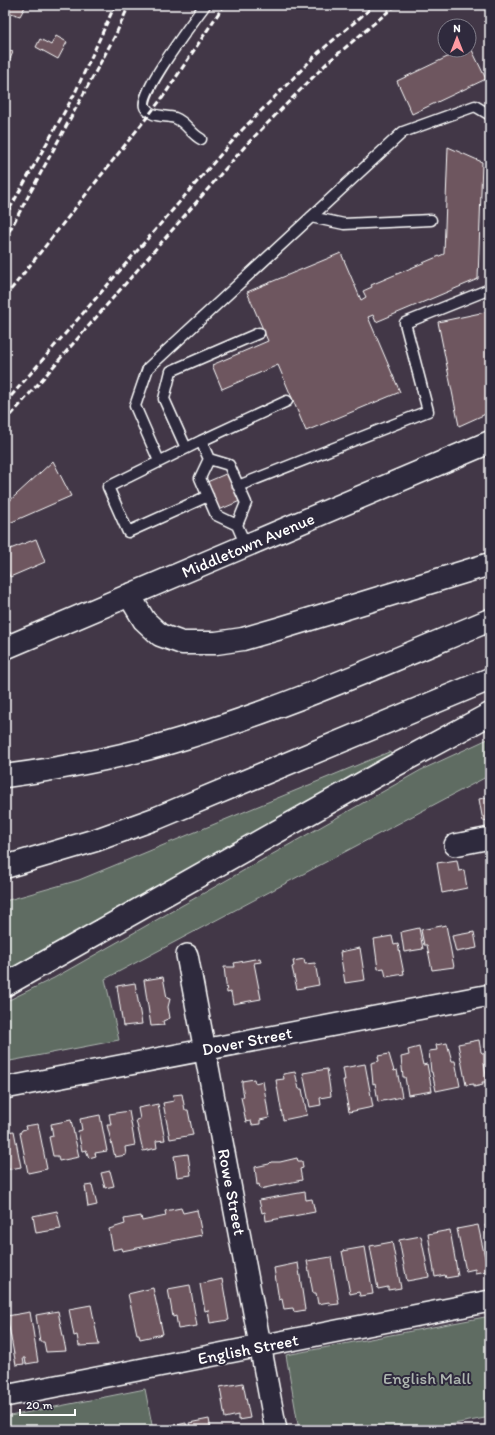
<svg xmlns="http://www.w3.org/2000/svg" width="495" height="1435" font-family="Itim,sans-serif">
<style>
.green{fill:#5e6c62;stroke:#aeb6b0}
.building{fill:#6e565f;stroke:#fff}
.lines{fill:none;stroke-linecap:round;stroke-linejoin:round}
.lane-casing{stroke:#fff;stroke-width:13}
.street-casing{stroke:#fff;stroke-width:24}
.primary-casing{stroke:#fff;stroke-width:25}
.highway-casing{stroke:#fff;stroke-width:25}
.lane{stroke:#2f2a3d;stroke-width:10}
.street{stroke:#2f2a3d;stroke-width:21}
.primary{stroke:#2f2a3d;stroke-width:22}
.highway{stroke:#2f2a3d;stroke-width:22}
.rail{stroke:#fff;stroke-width:3;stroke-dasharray:6 3;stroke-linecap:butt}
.labels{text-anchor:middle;stroke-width:4;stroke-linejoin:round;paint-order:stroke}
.street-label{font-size:17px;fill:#fff;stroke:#2f2a3d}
.park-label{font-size:17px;fill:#aeb6b0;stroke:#2f2a3d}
</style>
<rect width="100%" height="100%" fill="#423747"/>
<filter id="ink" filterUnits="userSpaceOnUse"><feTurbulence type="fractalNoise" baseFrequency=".025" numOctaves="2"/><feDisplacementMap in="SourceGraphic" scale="8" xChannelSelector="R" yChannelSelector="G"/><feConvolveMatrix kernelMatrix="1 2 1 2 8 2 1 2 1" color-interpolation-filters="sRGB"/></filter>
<g filter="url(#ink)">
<path class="green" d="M490 738V775L105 979 119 1040 5 1062V1002L54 978 421 770Z
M389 752 394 755 171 878 33 959 5 972V901L79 880Z
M490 1316V1417L423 1430H299L286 1355Z
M145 1389 153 1430H5V1417Z"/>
<path class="building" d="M5 5H26L20 16 5 11Z
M56 36 67 42 58 59 36 47 40 39 51 45Z
M470 46 486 79 412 114 397 81 462 50H469Z
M5 49 13 52 5 71Z
M448 147 482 162 478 279 376 322 373 315 368 317 400 392 306 431 278 365 222 389 212 365 268 341 247 292 341 253 361 300 366 297 363 291 372 287 371 285 444 254Z
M490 311V412L459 426 438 322Z
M53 461 71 496 5 525V505Z
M228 473 240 501 219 510 207 482Z
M36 539 45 562 10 577 5 564V551Z
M490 797V820L483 821 479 799Z
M457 860 459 871 464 870 467 888 442 893 437 863Z
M446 925 454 967 432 970 427 945H424L421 930Z
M419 928 423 949 404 952 401 932Z
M474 932 477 948 456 952 452 936Z
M392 936 394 945 398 944 404 974 386 977 384 968 378 969 374 939Z
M360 948 365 980 345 983 340 952Z
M260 958 261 962 254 963 261 999 233 1004 231 992 227 993 224 967H235L234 963Z
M304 959 305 964 315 963 319 985 297 989 292 967 294 966 293 961Z
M163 977 167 998 170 999 168 1007 170 1018 163 1021 164 1025 151 1026 144 980Z
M135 983 142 1024 123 1026 117 986Z
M479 1040 481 1052 484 1054V1063L487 1082H482L483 1085 474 1087V1084L466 1085 458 1044Z
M447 1043 452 1061H455L460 1086 436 1091 432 1072H431L429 1051 437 1050 436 1045Z
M419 1047 423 1065 427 1064 432 1091 408 1095 405 1077H403L401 1057 409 1055 408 1050Z
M389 1054 394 1071 397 1070 402 1097 378 1102 375 1083 373 1084 371 1063 379 1061 378 1056Z
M365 1064 373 1107 349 1112 343 1080H345L343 1068Z
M327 1069 331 1096 320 1098 321 1105 310 1107 303 1073Z
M295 1072 299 1089H302L307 1115 283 1120 276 1080 284 1079 283 1074Z
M254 1079 255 1083 263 1081 269 1118 260 1120V1124L252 1125 251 1121 246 1122 241 1097H244L242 1085V1081Z
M182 1094 185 1110H188L193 1135 170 1139 163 1103 174 1101 173 1095Z
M158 1104 165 1140 156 1141 157 1148 143 1151 136 1120 140 1119 138 1108Z
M129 1111 135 1145 125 1147 126 1155 115 1157 107 1125H111L109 1114Z
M100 1115 107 1151 95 1153 96 1156 89 1158 86 1150 82 1151 78 1131 82 1130 80 1119Z
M71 1120 79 1157 59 1161 58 1156H53L49 1137 53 1136 51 1124Z
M38 1124 47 1169 28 1173 20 1133 22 1130 26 1129 25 1126Z
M14 1131 21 1167 5 1170V1132Z
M188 1154 191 1175 177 1177 174 1156Z
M297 1158 298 1161H302L303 1168 300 1169 302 1180 260 1189 259 1184 257 1185 255 1167 269 1164 271 1162H280Z
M110 1171 114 1186 105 1188 101 1173Z
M92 1185 97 1205 88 1207 85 1186Z
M305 1192 306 1200 312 1199 315 1212 266 1221 265 1212 262 1213 259 1200Z
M181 1208 183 1213 197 1210 202 1235 122 1251 121 1248 113 1250 109 1229 125 1224 124 1219 141 1216 142 1221 166 1216 165 1211Z
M57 1211 61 1229 36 1233 33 1216Z
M490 1224V1251L485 1225Z
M478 1225 487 1267 485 1268 486 1271 475 1273V1269L466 1271 457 1229Z
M450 1230 458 1276 446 1278 445 1275 435 1277 428 1234Z
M421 1236 429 1277 407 1281 399 1240Z
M392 1242 401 1288 388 1290V1287L378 1289 370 1246Z
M365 1247 373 1294 360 1296 359 1292 350 1294 342 1251Z
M331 1257 339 1304 330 1305 329 1302 318 1304 316 1293H313L307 1261Z
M298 1263 305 1310 294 1312 293 1308 284 1309 282 1299 279 1300 274 1268Z
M222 1279 229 1320 210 1323 208 1310 205 1311 200 1284Z
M190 1285 197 1326 178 1329 176 1316 173 1317 168 1289Z
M153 1288 163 1334 140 1339 139 1334H137L128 1294Z
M91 1305 99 1345 79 1346 77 1335 74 1336 69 1309Z
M58 1311 66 1351 46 1352 44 1342H40L36 1315Z
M30 1312 38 1362 26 1364 25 1358H23L24 1364 16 1365 7 1316Z
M243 1383 250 1418 238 1420V1415L225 1418 220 1387Z
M209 1419 211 1430H191L189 1423Z
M186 1423 187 1430H157V1429Z"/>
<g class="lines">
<g class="lane-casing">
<path id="lane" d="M201 139C191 134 186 122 175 118 165 115 151 118 145 107 138 94 195 19 205 5
M311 217 344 224 431 220
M201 441 108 487 128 532 208 496
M186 448 164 399 171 371 259 333
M209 459 200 478 216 515 237 525 246 546
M159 461 135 406 148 368 403 132 475 106 490 115
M238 486 428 411 405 323 490 289
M237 525 246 503 229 465 209 459 201 441 287 401"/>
</g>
<g class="street-casing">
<path id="street" d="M455 845 490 838
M187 955 276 1430
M5 1088 490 995
M5 1396 490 1301"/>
</g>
<g class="primary-casing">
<path id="primary" d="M5 648 490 442"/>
</g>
<g class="highway-casing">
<path id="highway" d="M129 595 144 620 160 635 182 643H216L243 639 281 628 490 564
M5 776C66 768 127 756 185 738 290 706 389 662 490 620
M5 867 96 840 157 818 490 679
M5 985 379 774 490 714"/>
</g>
<use href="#lane" class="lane"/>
<use href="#street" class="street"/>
<use href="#primary" class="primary"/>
<use href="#highway" class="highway"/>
<path class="rail" d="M5 217 74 95 115 5
M5 239 116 34 129 5
M5 297 163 97 224 5
M5 403 242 130 318 53 375 5
M5 422 247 144 327 63 396 5"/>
</g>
</g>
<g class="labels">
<g class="street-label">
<text transform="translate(248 545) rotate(-23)" y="6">Middletown Avenue</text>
<text transform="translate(247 1041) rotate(-11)" y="6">Dover Street</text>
<text transform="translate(232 1192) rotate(79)" y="6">Rowe Street</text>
<text transform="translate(248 1349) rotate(-11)" y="6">English Street</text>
</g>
<g class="park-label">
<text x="427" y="1384">English Mall</text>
</g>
</g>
<rect width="495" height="1435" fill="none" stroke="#2f2a3d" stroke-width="20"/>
<rect x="10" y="10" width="475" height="1415" fill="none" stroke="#fff" stroke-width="1.5" filter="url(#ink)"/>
<g transform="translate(457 38)"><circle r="19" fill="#2f2a3d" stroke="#827f8b"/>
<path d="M0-3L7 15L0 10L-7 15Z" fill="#ff9aa2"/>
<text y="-6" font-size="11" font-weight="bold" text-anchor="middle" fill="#ffffff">N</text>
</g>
<path d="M20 1409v6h55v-6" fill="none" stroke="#ffffff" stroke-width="2"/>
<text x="26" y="1409" font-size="12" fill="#ffffff" stroke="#2f2a3d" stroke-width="3" paint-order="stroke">20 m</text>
</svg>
